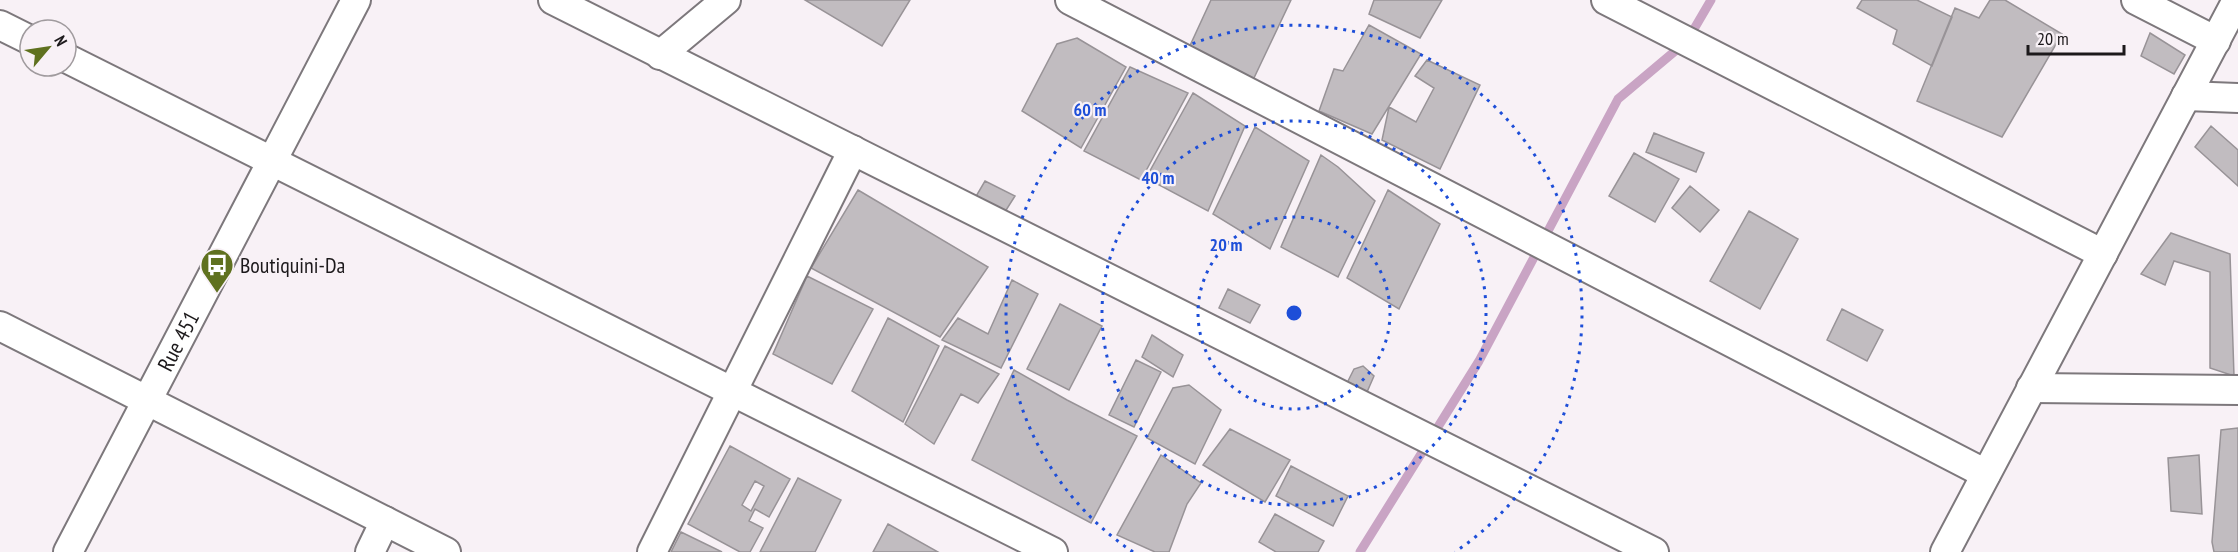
<svg xmlns="http://www.w3.org/2000/svg" width="2238" height="552" font-family="'PT Sans Narrow',sans-serif">
<style>
.lines{fill:none;stroke-linecap:round;stroke-linejoin:round}
.stream{stroke:#c9a4c4;stroke-width:9}
.building{fill:#c1bcc0;stroke:#989397;stroke-width:1.5;fill-rule:evenodd}
.minor-casing{stroke:#7d787c;stroke-width:32}
.minor{stroke:#fff;stroke-width:28}
.ring{fill:none;stroke:#1d4ed8;stroke-width:3;stroke-dasharray:3 6}
.labels{text-anchor:middle;stroke-width:4.5;stroke-linejoin:round;paint-order:stroke}
.poi-label{font-size:22px;fill:#1c191b;stroke:#f8f1f6;text-anchor:start}
.street-label{font-size:22px;fill:#1c191b;stroke:#f8f1f6}
.centre{fill:#1d4ed8;stroke:#f8f1f6;stroke-width:3}
.ring-label{font-size:18px;text-anchor:middle;font-weight:bold;fill:#1d4ed8;stroke:#f8f1f6;stroke-width:4.5;stroke-linejoin:round;paint-order:stroke}
</style>
<rect width="100%" height="100%" fill="#f8f1f6"/>
<g class="lines">
<path class="stream" d="M1360 552 1479 361 1618 99 1687 41 1711 0"/>
</g>
<path class="building" d="M805 0H910L882 46Z
M1211 0H1291L1253 80 1188 50Z
M1374 0H1442L1420 38 1369 14Z
M1862 0H1917L1952 17 1932 66 1893 44 1897 30 1857 8Z
M1990 0H2005L2062 34 2002 137 1917 101 1955 8 1979 18Z
M1369 25 1421 54 1372 134 1319 111 1334 69 1343 71Z
M2150 33 2185 55 2174 74 2141 56Z
M1077 38 1126 67 1081 148 1022 111 1057 44Z
M1427 60 1480 85 1440 169 1382 140 1389 107 1416 122 1434 88 1415 76Z
M1130 67 1188 93 1141 180 1084 151Z
M1193 93 1245 126 1208 211 1146 178Z
M2211 126 2238 150V186L2195 147Z
M1255 127 1309 161 1270 249 1213 214Z
M1654 133 1704 153 1696 172 1646 152Z
M1634 153 1679 179 1655 222 1609 196Z
M1321 155 1338 167 1375 201 1338 277 1281 247Z
M985 181 1015 196 1003 215 975 198Z
M1690 186 1719 210 1700 232 1672 208Z
M858 190 988 267 940 337 811 268Z
M1388 190 1440 224 1399 309 1347 278Z
M1749 211 1798 239 1760 309 1710 281Z
M2171 233 2230 254 2234 376 2210 368V272L2174 261 2165 285 2141 274Z
M807 276 873 309 832 384 773 354Z
M1012 280 1038 294 1001 368 942 340 958 318 988 334Z
M1228 289 1260 305 1250 323 1219 308Z
M1060 304 1102 326 1069 390 1027 369Z
M1842 309 1883 330 1867 361 1827 340Z
M888 318 939 346 903 422 852 391Z
M1152 335 1183 355 1173 377 1142 357Z
M945 346 999 374 978 403 961 394 934 444 905 424Z
M1136 360 1161 372 1134 427 1109 415Z
M1363 366 1374 376 1367 392 1346 385 1354 369Z
M1014 370 1067 400 1137 436 1091 523 972 460Z
M1189 385 1221 410 1195 464 1147 438 1173 388Z
M2238 428V552H2214L2212 542 2221 430Z
M1230 429 1290 460 1265 502 1203 465Z
M730 446 790 479 769 517 755 509 749 521 763 528 750 552H740L688 524ZM755 481 764 486 751 511 742 505Z
M1161 455 1201 483 1187 504 1169 552H1155L1117 535Z
M2199 455 2202 514 2171 511 2168 458Z
M1291 466 1348 496 1333 526 1276 496Z
M798 478 841 500 815 552H760Z
M1275 514 1324 541 1318 552H1276L1259 542Z
M888 524 938 552H873Z
M681 532 722 552H671Z"/>
<g class="lines">
<g class="minor-casing">
<g id="minor">
<path d="M553 0 1654 552"/>
<path d="M1070 0 1986 474"/>
<path d="M1606 0 2103 254"/>
<path d="M2136 0 2216 41"/>
<path d="M0 25 30 40"/>
<path d="M660 55 726 0"/>
<path d="M66 58 1053 552"/>
<path d="M2186 96 2238 98"/>
<path d="M0 326 446 552"/>
<path d="M2031 388 2238 390"/>
<path id="s1" d="M68 552 356 0"/>
<path d="M370 552 385 521"/>
<path d="M652 552 853 150"/>
<path d="M1945 552 2237 0"/>
</g>
</g>
<use href="#minor" class="minor"/>
</g>
<g class="ring">
<circle cx="1294" cy="313" r="96"/>
<circle cx="1294" cy="313" r="192"/>
<path d="M1133 552A288 288 0 1 1 1455 552"/>
</g>
<defs>
<g id="bus-pin" transform="scale(1.725)"><path d="M0 17L-7.5 6A9.5 9.5 0 1 1 7.5 6Z" fill="#5f711f" stroke="#f8f1f6"/><path d="M-5-6H5V4H4V6H2V4H-2V6H-4V4H-5ZM-3.5-4V0h7V-4ZM-3.5 1.2v1.5H-2V1.2ZM2 1.2v1.5H3.5V1.2Z" fill="#fff"/></g>
</defs>
<g fill-rule="evenodd">
<use href="#bus-pin" x="217" y="265"/>
</g>
<g class="labels">
<g class="poi-label">
<text x="240" y="273">Boutiquini-Da</text>
</g>
<g class="street-label">
<text dy="8" stroke="none"><textPath href="#s1" startOffset="238">Rue 451</textPath></text>
</g>
</g>
<circle cx="1294" cy="313" r="9" class="centre"/>
<g class="ring-label">
<text x="1090" y="116">60 m</text>
<text x="1158" y="184">40 m</text>
<text x="1226" y="251">20 m</text>
</g>
<g transform="translate(48 48) rotate(61)"><circle r="28" fill="#f8f1f6" stroke="#a09b9e" stroke-width="1.5"/>
<path d="M0-4.5L10 22L0 15L-10 22Z" fill="#5f711f"/>
<text y="-9" font-size="16" font-weight="bold" text-anchor="middle" fill="#1c191b">N</text>
</g>
<path d="M2028 45v9h96v-9" fill="none" stroke="#1c191b" stroke-width="3"/>
<text x="2037" y="45" font-size="18" fill="#1c191b" stroke="#f8f1f6" stroke-width="4.5" paint-order="stroke">20 m</text>
</svg>
